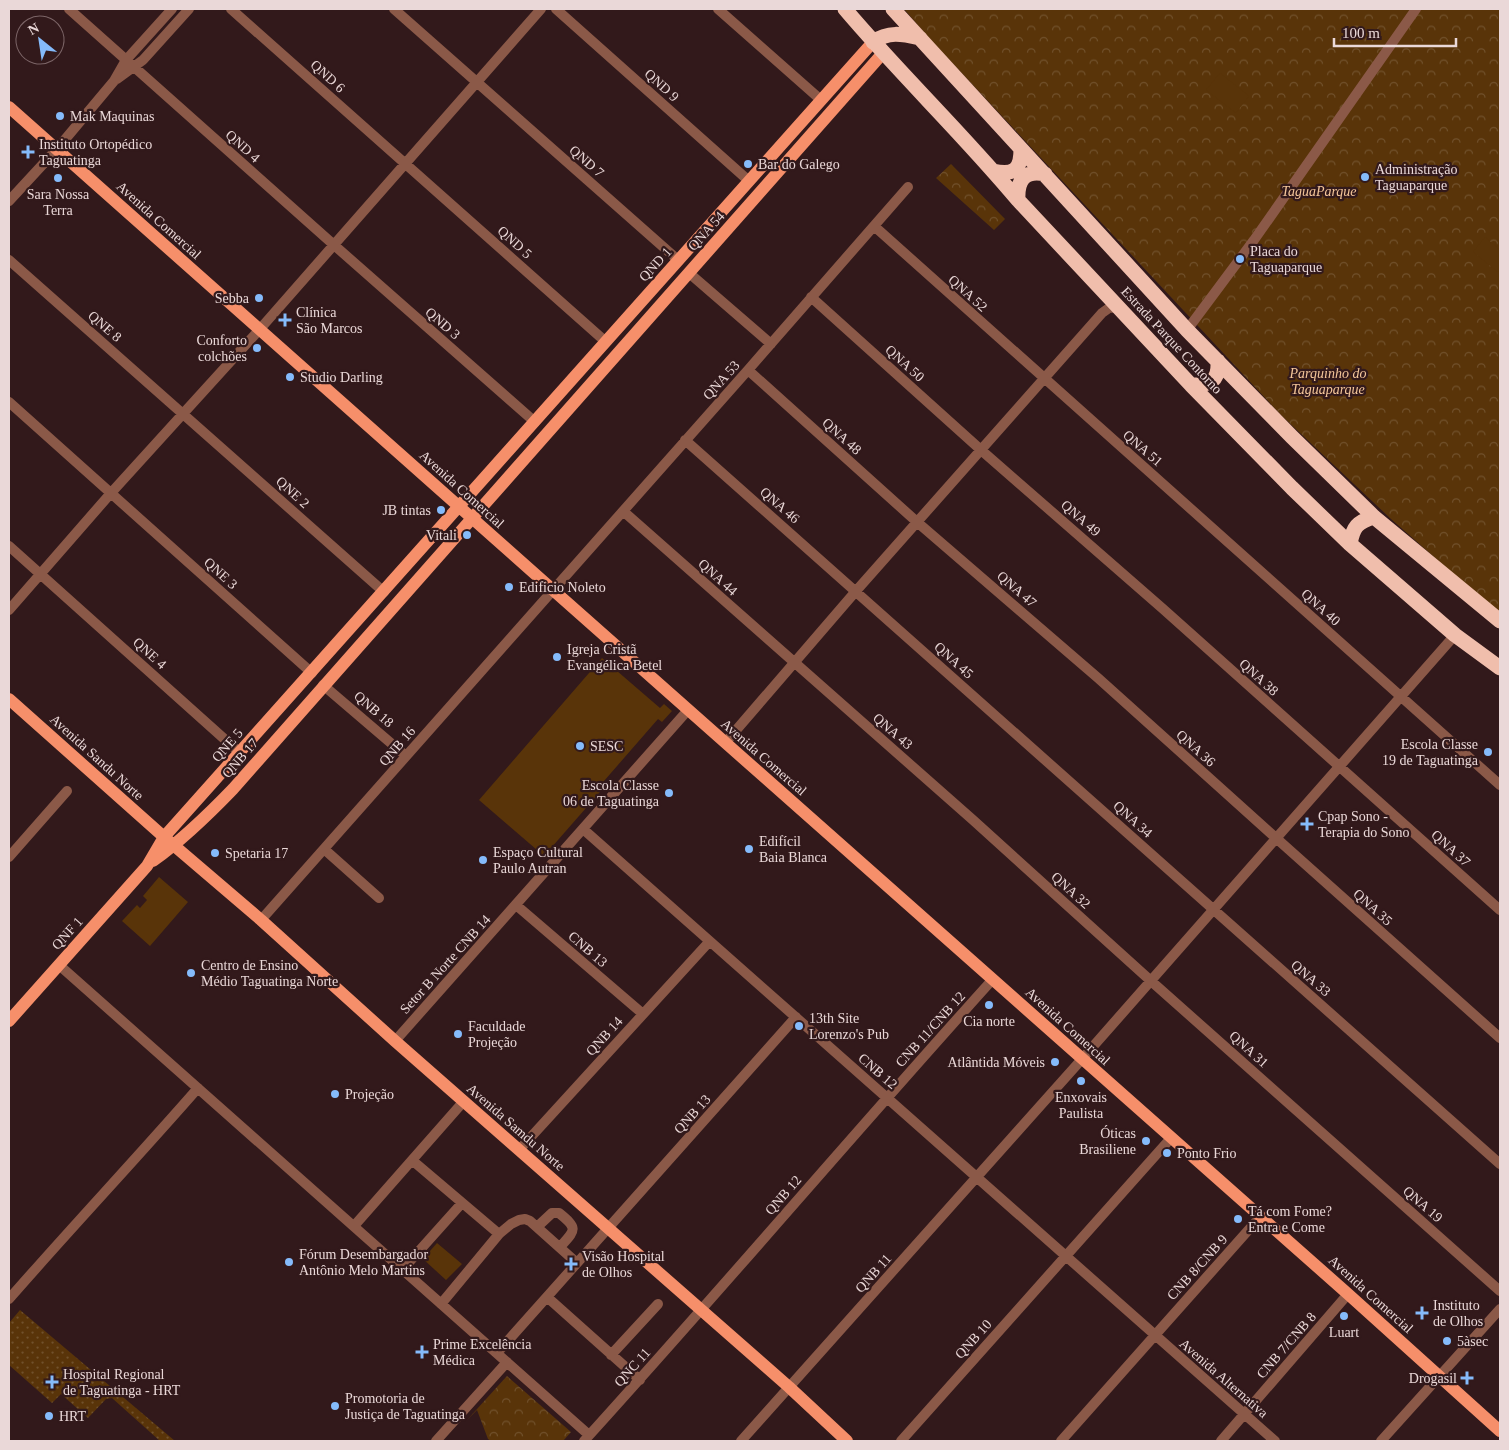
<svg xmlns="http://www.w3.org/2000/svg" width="1509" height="1450" font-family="Georgia,serif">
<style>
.grass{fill:url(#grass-dots)}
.park{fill:url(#park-crowns)}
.garden{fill:#593409}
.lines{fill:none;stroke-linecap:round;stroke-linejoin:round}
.minor{stroke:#8b5948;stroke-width:10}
.major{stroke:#f68f6a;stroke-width:12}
.highway{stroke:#f0beac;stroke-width:15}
.poi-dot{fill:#85bbfb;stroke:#32191b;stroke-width:2}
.labels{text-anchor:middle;stroke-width:4.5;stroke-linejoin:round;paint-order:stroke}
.street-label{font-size:14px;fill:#ead8d8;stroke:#32191b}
.poi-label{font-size:14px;fill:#ead8d8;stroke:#32191b;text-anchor:start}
.park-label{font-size:14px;font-style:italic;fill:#f4c69a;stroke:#32191b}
</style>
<defs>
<pattern id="grass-dots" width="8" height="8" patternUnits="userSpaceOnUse" patternTransform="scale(1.25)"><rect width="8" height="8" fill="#593409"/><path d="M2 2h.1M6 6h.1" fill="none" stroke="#71512c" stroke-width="1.8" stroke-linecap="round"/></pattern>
<pattern id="park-crowns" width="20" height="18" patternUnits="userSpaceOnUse" patternTransform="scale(1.25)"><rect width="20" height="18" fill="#593409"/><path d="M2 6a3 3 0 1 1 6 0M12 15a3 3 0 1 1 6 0" fill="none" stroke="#71512c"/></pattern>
</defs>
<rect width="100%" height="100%" fill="#32191b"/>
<path class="grass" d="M20 1310 175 1441H160L112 1398 106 1399 88 1418 61 1394 52 1403 9 1365V1323Z"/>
<path class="park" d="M904 9H1500V612L1450 571 1391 519 1282 416 929 38Z
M951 164 1005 219 994 230 936 178Z
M507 1376 571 1432 563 1441H491L488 1439 477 1410 467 1420Z"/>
<path class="garden" d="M1220 73 1249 96 1236 113 1206 90Z
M1485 237 1500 250V268L1498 272 1473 252Z
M602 658 660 708 664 704 672 711 662 722 658 719 604 781 607 784 544 856 479 800Z
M159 877 188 902 150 946 122 921 137 905 140 908 147 900 143 896Z
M437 1243 462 1264 446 1280 423 1259Z"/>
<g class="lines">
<path class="minor" d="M69 9 334 245 535 422
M231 9 606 342
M394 9 678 260
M556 9 749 181
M718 9 821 100
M117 79 143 60 189 9
M9 201 57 149 114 81 126 60 172 9
M874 226 1500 785
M9 260 384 592
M689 273 771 344
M811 297 981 450 1162 608 1500 910
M1187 330 1254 240 1416 9
M748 370 917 522 1098 678 1276 838 1500 1038
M9 402 312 673
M685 440C958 681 1228 924 1500 1164
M623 511 973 820 1151 981 1500 1291
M9 546 240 753
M9 610 111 493 260 329 541 9
M323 685 406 756
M725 743 856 591 1102 313 1109 308 1119 307
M583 829 1275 1441
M324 849 379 898
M9 857 67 791
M516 905 643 1014
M261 920 748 370 908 187
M59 965 589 1435
M395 1041 688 710
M519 1150 709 942
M413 1161 499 1234
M354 1226 464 1101
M537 1227 552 1213H559C579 1229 575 1230 560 1247
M402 1270 462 1203
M547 1297 640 1380
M9 1299C71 1228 136 1159 198 1088
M441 1304 499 1234 511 1224 519 1220 525 1219 530 1221 577 1263
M497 1353 796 1017
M611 1355 658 1304
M436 1441 507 1362
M584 1441C722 1289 855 1132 993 979
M741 1441 1082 1059 1455 635
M901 1441 1171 1138
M1061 1441 1260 1217
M1221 1441 1348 1294
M1381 1441 1500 1309"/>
<path class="major" d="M9 107 553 590 1348 1294 1500 1431
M9 699 164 837 261 920 395 1041 789 1387 847 1441
M153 861C182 840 208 815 233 789L883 53
M9 1021 147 866 164 837 873 42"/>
<path class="highway" d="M845 9C900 74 963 134 1018 200L1191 385 1292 488 1350 544 1455 635 1500 668
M893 9 1187 330 1292 437 1374 517 1500 621
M873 42C888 31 902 34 920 38
M993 171C1013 175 1021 171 1021 149
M1018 200C1017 180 1024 170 1045 174
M1191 385C1210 385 1219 382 1218 361
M1350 544C1353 527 1357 522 1374 517"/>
</g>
<g class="poi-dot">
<circle cx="60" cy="116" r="5"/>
<path d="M25.5 144.5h5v5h5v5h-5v5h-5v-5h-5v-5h5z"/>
<circle cx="748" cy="164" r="5"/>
<circle cx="1365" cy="177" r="5"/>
<circle cx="58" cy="178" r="5"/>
<circle cx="1240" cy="259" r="5"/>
<circle cx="259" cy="298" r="5"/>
<path d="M282.5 312.5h5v5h5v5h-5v5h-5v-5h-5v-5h5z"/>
<circle cx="257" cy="348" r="5"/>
<circle cx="290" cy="377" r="5"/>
<circle cx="441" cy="510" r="5"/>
<circle cx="467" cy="535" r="5"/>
<circle cx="509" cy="587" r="5"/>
<circle cx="557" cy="657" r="5"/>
<circle cx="580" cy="746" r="5"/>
<circle cx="1488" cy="752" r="5"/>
<circle cx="669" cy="793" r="5"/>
<path d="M1304.5 816.5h5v5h5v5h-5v5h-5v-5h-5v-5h5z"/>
<circle cx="749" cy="849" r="5"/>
<circle cx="215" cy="853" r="5"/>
<circle cx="483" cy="860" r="5"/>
<circle cx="191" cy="973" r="5"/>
<circle cx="989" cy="1005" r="5"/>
<circle cx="799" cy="1026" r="5"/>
<circle cx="458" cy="1034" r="5"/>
<circle cx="1055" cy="1062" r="5"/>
<circle cx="1081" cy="1081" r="5"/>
<circle cx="335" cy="1094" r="5"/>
<circle cx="1146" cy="1141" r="5"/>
<circle cx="1167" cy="1153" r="5"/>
<circle cx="1238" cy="1219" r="5"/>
<circle cx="289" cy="1262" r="5"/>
<path d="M568.5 1256.5h5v5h5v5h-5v5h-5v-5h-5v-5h5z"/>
<path d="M1419.5 1305.5h5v5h5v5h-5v5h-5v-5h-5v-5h5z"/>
<circle cx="1344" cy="1316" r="5"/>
<circle cx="1447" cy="1341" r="5"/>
<path d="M419.5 1344.5h5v5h5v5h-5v5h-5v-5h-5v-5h5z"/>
<path d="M1464.5 1370.5h5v5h5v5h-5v5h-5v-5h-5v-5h5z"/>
<path d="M49.5 1374.5h5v5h5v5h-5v5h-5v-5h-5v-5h5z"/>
<circle cx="335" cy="1406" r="5"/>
<circle cx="49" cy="1416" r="5"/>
</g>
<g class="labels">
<g class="street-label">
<text transform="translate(328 76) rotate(42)" y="5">QND 6</text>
<text transform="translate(662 85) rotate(42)" y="5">QND 9</text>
<text transform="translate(243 146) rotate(42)" y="5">QND 4</text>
<text transform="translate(587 161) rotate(41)" y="5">QND 7</text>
<text transform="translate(159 220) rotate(42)" y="5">Avenida Comercial</text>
<text transform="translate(706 231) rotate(-48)" y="5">QNA 54</text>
<text transform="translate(515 242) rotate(42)" y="5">QND 5</text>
<text transform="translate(655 264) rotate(-48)" y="5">QND 1</text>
<text transform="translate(968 293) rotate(42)" y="5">QNA 52</text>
<text transform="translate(443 323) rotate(41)" y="5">QND 3</text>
<text transform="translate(105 326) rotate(41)" y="5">QNE 8</text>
<text transform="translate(1172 340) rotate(47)" y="5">Estrada Parque Contorno</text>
<text transform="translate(905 363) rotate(42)" y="5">QNA 50</text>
<text transform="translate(721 380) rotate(-48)" y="5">QNA 53</text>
<text transform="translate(842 436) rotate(42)" y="5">QNA 48</text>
<text transform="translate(1143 448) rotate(41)" y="5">QNA 51</text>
<text transform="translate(462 489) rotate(42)" y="5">Avenida Comercial</text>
<text transform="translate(293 492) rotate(42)" y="5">QNE 2</text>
<text transform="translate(780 505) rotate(41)" y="5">QNA 46</text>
<text transform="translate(1081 518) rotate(41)" y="5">QNA 49</text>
<text transform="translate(221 573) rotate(42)" y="5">QNE 3</text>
<text transform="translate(718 577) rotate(42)" y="5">QNA 44</text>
<text transform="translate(1017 589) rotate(41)" y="5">QNA 47</text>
<text transform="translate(1321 607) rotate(42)" y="5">QNA 40</text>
<text transform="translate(150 653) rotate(42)" y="5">QNE 4</text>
<text transform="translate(954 660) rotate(42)" y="5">QNA 45</text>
<text transform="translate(1259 677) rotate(42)" y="5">QNA 38</text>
<text transform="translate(374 709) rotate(41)" y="5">QNB 18</text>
<text transform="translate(893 731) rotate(41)" y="5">QNA 43</text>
<text transform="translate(227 745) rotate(-49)" y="5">QNE 5</text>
<text transform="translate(397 746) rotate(-49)" y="5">QNB 16</text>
<text transform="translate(1196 748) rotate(42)" y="5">QNA 36</text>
<text transform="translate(97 757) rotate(42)" y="5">Avenida Sandu Norte</text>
<text transform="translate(764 757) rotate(41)" y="5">Avenida Comercial</text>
<text transform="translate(240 758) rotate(-49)" y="5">QNB 17</text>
<text transform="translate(1133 819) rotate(42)" y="5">QNA 34</text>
<text transform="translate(1451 848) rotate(42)" y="5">QNA 37</text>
<text transform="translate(1071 890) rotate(42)" y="5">QNA 32</text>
<text transform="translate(1373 907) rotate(42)" y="5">QNA 35</text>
<text transform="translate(67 933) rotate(-48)" y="5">QNF 1</text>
<text transform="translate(588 949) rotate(41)" y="5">CNB 13</text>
<text transform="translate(445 964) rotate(-48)" y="5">Setor B Norte CNB 14</text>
<text transform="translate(1311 978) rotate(41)" y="5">QNA 33</text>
<text transform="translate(1068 1026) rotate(42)" y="5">Avenida Comercial</text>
<text transform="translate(930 1029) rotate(-48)" y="5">CNB 11/CNB 12</text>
<text transform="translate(604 1036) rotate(-48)" y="5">QNB 14</text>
<text transform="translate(1249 1049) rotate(42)" y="5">QNA 31</text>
<text transform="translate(878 1071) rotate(41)" y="5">CNB 12</text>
<text transform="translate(692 1114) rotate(-48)" y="5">QNB 13</text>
<text transform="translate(516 1127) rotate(41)" y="5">Avenida Samdu Norte</text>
<text transform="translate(783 1195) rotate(-49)" y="5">QNB 12</text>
<text transform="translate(1423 1204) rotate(41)" y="5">QNA 19</text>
<text transform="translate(1197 1267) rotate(-48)" y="5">CNB 8/CNB 9</text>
<text transform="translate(873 1273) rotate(-48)" y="5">QNB 11</text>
<text transform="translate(1371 1294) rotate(42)" y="5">Avenida Comercial</text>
<text transform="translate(973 1339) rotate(-48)" y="5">QNB 10</text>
<text transform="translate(1286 1345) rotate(-49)" y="5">CNB 7/CNB 8</text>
<text transform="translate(632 1367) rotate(-48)" y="5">QNC 11</text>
<text transform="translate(1224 1378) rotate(41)" y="5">Avenida Alternativa</text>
</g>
<g class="poi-label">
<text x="70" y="121">Mak Maquinas</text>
<text x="39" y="149">Instituto Ortopédico<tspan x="39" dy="16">Taguatinga</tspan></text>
<text x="758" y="169">Bar do Galego</text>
<text x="1375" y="174">Administração<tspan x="1375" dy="16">Taguaparque</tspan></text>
<text x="58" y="199" text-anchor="middle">Sara Nossa<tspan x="58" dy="16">Terra</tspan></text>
<text x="1250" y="256">Placa do<tspan x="1250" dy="16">Taguaparque</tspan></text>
<text x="249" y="303" text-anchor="end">Sebba</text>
<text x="296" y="317">Clínica<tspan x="296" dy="16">São Marcos</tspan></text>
<text x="247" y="345" text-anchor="end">Conforto<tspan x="247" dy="16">colchões</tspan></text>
<text x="300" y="382">Studio Darling</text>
<text x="431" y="515" text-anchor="end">JB tintas</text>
<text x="457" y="540" text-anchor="end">Vitali</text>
<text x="519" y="592">Edificio Noleto</text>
<text x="567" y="654">Igreja Cristã<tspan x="567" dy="16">Evangélica Betel</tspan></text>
<text x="1478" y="749" text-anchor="end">Escola Classe<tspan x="1478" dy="16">19 de Taguatinga</tspan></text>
<text x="590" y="751">SESC</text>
<text x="659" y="790" text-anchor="end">Escola Classe<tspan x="659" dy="16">06 de Taguatinga</tspan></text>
<text x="1318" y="821">Cpap Sono -<tspan x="1318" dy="16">Terapia do Sono</tspan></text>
<text x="759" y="846">Edifícil<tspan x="759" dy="16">Baia Blanca</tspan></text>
<text x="493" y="857">Espaço Cultural<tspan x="493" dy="16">Paulo Autran</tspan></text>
<text x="225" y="858">Spetaria 17</text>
<text x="201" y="970">Centro de Ensino<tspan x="201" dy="16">Médio Taguatinga Norte</tspan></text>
<text x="809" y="1023">13th Site<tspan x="809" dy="16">Lorenzo's Pub</tspan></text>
<text x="989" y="1026" text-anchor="middle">Cia norte</text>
<text x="468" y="1031">Faculdade<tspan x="468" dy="16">Projeção</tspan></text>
<text x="1045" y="1067" text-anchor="end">Atlântida Móveis</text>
<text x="345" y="1099">Projeção</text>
<text x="1081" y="1102" text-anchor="middle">Enxovais<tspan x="1081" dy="16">Paulista</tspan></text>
<text x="1136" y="1138" text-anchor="end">Óticas<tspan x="1136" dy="16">Brasiliene</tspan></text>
<text x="1177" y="1158">Ponto Frio</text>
<text x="1248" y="1216">Tá com Fome?<tspan x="1248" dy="16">Entra e Come</tspan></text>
<text x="299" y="1259">Fórum Desembargador<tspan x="299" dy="16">Antônio Melo Martins</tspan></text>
<text x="582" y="1261">Visão Hospital<tspan x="582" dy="16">de Olhos</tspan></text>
<text x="1433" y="1310">Instituto<tspan x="1433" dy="16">de Olhos</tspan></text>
<text x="1344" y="1337" text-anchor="middle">Luart</text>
<text x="1457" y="1346">5àsec</text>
<text x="433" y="1349">Prime Excelência<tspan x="433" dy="16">Médica</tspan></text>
<text x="63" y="1379">Hospital Regional<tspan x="63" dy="16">de Taguatinga - HRT</tspan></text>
<text x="1457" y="1383" text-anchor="end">Drogasil</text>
<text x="345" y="1403">Promotoria de<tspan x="345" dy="16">Justiça de Taguatinga</tspan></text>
<text x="59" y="1421">HRT</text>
</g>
<g class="park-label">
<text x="1319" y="196">TaguaParque</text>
<text x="1328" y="378">Parquinho do<tspan x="1328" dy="16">Taguaparque</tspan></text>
</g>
</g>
<rect width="1509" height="1450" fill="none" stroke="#ead8d8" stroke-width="20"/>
<g transform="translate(40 40) rotate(330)"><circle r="24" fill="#32191b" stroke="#7c6567"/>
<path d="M0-4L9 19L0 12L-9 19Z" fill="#85bbfb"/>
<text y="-8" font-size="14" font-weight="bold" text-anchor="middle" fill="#ead8d8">N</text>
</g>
<path d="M1334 38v8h122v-8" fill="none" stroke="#ead8d8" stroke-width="2.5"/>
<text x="1342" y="38" font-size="15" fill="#ead8d8" stroke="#32191b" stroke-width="4" paint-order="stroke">100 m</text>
</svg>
